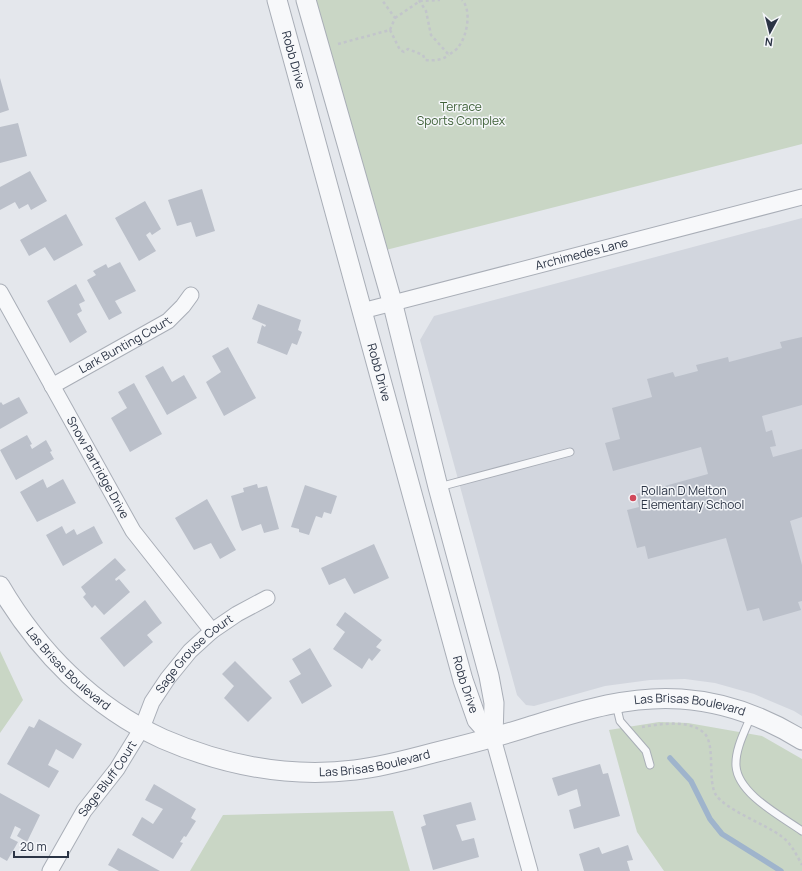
<svg xmlns="http://www.w3.org/2000/svg" width="802" height="871" font-family="Manrope,sans-serif">
<style>
.built{fill:#d2d6de}
.green{fill:#c9d6c5}
.lines{fill:none;stroke-linecap:round;stroke-linejoin:round}
.stream{stroke:#9fb4cc;stroke-width:5.5}
.building{fill:#bbc0ca}
.service-casing{stroke:#a9aeb7;stroke-width:9}
.minor-casing{stroke:#a9aeb7;stroke-width:17}
.tertiary-casing{stroke:#a9aeb7;stroke-width:21}
.path{stroke:#c2c5cb;stroke-width:2.5;stroke-dasharray:3 3;stroke-linecap:butt}
.service{stroke:#f7f8fa;stroke-width:7}
.minor{stroke:#f7f8fa;stroke-width:15}
.tertiary{stroke:#f7f8fa;stroke-width:19}
.poi-dot{fill:#d1495b;stroke:#f4f6f9;stroke-width:1.5}
.labels{text-anchor:middle;stroke-width:3;stroke-linejoin:round;paint-order:stroke}
.street-label{font-size:12px;fill:#2b3445;stroke:#f4f6f9}
.park-label{font-size:12px;fill:#3f6138;stroke:#f4f6f9}
.poi-label{font-size:12px;fill:#2b3445;stroke:#f4f6f9;text-anchor:start}
</style>
<rect width="100%" height="100%" fill="#e4e7ec"/>
<path class="built" d="M802 218V716L794 711 754 694 715 683 685 679 650 680 605 686 534 706 526 705 517 695 420 340 434 316Z"/>
<path class="green" d="M313 0H802V144L378 252Z
M0 651 23 700 0 733Z
M659 722 688 723 762 736 802 759V871H664L637 832 609 730Z
M393 811 410 871H190L223 815Z"/>
<g class="lines">
<path class="stream" d="M670 758 691 781 710 819 722 834 781 871"/>
</g>
<path class="building" d="M0 78 9 110 0 113Z
M18 123 27 156 0 163V127Z
M30 171 47 201 31 210 28 204 19 209 15 202 0 210V187Z
M202 189 215 231 196 237 191 222 177 226 168 200Z
M145 201 161 229 152 235 150 232 146 235 156 251 139 261 115 218Z
M66 214 83 245 54 261 45 247 29 256 20 240Z
M120 262 136 291 115 301 122 313 109 320 87 280 96 275 93 271 106 264 108 268Z
M76 284 85 301 79 304 82 311 77 314 87 332 70 343 47 301Z
M258 304 301 320 298 330 302 332 297 345 292 343 287 355 257 343 262 325 265 327 266 325 252 319Z
M802 337V405L762 416 766 432 772 430 776 446 770 447 773 457 802 449V517L790 521 802 565V601L798 602 801 610 763 621 759 608 747 611 726 538 648 559 645 546 637 548 627 510 639 507 636 494 708 474 701 447 613 471 605 443 620 439 612 408 652 397 647 379 673 372 675 377 698 371 696 365 728 357 729 362 782 348 780 342Z
M228 347 256 398 224 416 206 382 221 372 212 356Z
M163 366 172 382 184 375 197 398 167 415 145 376Z
M134 383 162 434 130 452 111 418 127 408 118 392Z
M19 397 28 413 0 429V403L1 402 3 405Z
M27 435 32 444 30 445 32 449 46 440 52 451 50 452 54 459 16 480 0 450Z
M43 479 47 488 63 479 76 503 37 522 20 492Z
M257 484 258 488 267 486 279 529 264 533 261 524 242 531 240 527 231 496 244 492 243 488Z
M305 485 337 496 331 514 324 512 322 518 316 516 309 535 299 532V529L291 527Z
M207 499 236 550 220 559 211 543 194 550 175 518Z
M62 526 66 534 74 529 77 535 94 526 103 543 63 566 46 535Z
M374 544 389 578 354 594 345 578 329 585 321 568Z
M115 558 126 570 115 579 116 581 119 579 130 592 104 615 95 605 92 608 83 597 86 594 81 587Z
M145 600 162 623 147 635 153 642 124 667 100 638Z
M345 612 382 640 376 647 381 650 372 661 369 658 362 669 333 649 345 632 336 625Z
M310 648 332 686 302 704 289 681 301 674 292 659Z
M235 661 272 698 248 722 224 698 234 686 222 674Z
M39 719 82 744 73 759 56 749 48 765 59 771 49 788 7 764 29 726 34 728Z
M600 764 603 774 608 773 620 816 574 829 569 810 581 806 577 789 558 796 552 778Z
M154 784 196 809 191 818 196 821 186 837 184 836 180 842 183 843 173 859 132 835 142 817 153 824 163 809 145 800Z
M0 793 40 815 27 842 17 836 21 829 15 826 10 838 18 842 7 861 0 857Z
M471 802 476 820 456 825 462 841 474 838 479 857 433 870 421 827 426 825 423 815Z
M628 845 633 860 627 861 630 871H584L579 854 599 847 602 854Z
M118 848 160 871H119L112 867 108 865Z"/>
<g class="lines">
<g class="service-casing">
<path id="service" d="M439 487 570 452
M616 704 620 721 646 751 650 765
M751 716C745 731 735 749 736 766 738 794 781 816 802 831"/>
</g>
<g class="minor-casing">
<g id="minor">
<path id="s1" d="M0 292 133 531 212 631"/>
<path id="s2" d="M362 311 802 197"/>
<path id="s3" d="M52 386 168 321 183 306 191 295"/>
<path d="M493 738 530 871"/>
<path id="s4" d="M50 871 84 811 117 769 142 728 152 702 168 678 190 651 212 631 237 614 267 598"/>
</g>
</g>
<g class="tertiary-casing">
<g id="tertiary">
<path id="s5" d="M277 0 463 680 477 720 493 738"/>
<path d="M306 0 393 305 438 487 489 676 494 703 493 738"/>
<path id="s6" d="M0 586C38 651 93 707 163 739 223 765 289 778 355 770 381 767 407 760 433 753 465 745 497 737 528 727 577 712 628 695 681 699 725 702 765 717 802 740"/>
</g>
</g>
<path class="path" d="M419 0 426 11 431 35 449 55C452 52 457 50 459 46 467 36 472 10 462 0
M395 18 420 1 440 0
M390 30 400 50 404 52 408 49 423 55 425 60C435 61 442 60 449 55
M338 44 390 30 395 18 382 0
M642 727C660 724 689 719 704 733 716 744 707 781 716 795 726 810 765 824 781 836 791 843 796 854 802 865"/>
<use href="#service" class="service"/>
<use href="#minor" class="minor"/>
<use href="#tertiary" class="tertiary"/>
</g>
<circle class="poi-dot" cx="633" cy="498" r="4"/>
<g class="labels">
<g class="street-label">
<text dy="4" stroke="none"><textPath href="#s5" startOffset="62">Robb Drive</textPath></text>
<text dy="4" stroke="none"><textPath href="#s2" startOffset="227">Archimedes Lane</textPath></text>
<text dy="4" stroke="none"><textPath href="#s3" startOffset="84">Lark Bunting Court</textPath></text>
<text dy="4" stroke="none"><textPath href="#s5" startOffset="386">Robb Drive</textPath></text>
<text dy="4" stroke="none"><textPath href="#s1" startOffset="201">Snow Partridge Drive</textPath></text>
<text dy="4" stroke="none"><textPath href="#s4" startOffset="263">Sage Grouse Court</textPath></text>
<text dy="4" stroke="none"><textPath href="#s6" startOffset="108">Las Brisas Boulevard</textPath></text>
<text dy="4" stroke="none"><textPath href="#s5" startOffset="710">Robb Drive</textPath></text>
<text dy="4" stroke="none"><textPath href="#s6" startOffset="768">Las Brisas Boulevard</textPath></text>
<text dy="4" stroke="none"><textPath href="#s6" startOffset="444">Las Brisas Boulevard</textPath></text>
<text dy="4" stroke="none"><textPath href="#s4" startOffset="109">Sage Bluff Court</textPath></text>
</g>
<g class="park-label">
<text x="461" y="111">Terrace<tspan x="461" dy="14">Sports Complex</tspan></text>
</g>
<g class="poi-label">
<text x="641" y="495">Rollan D Melton<tspan x="641" dy="14">Elementary School</tspan></text>
</g>
</g>
<g transform="translate(770 32) rotate(187)" stroke="#f4f6f9" stroke-width="3" paint-order="stroke">
<path d="M0-3L7 15L0 10L-7 15Z" fill="#2b3445"/>
<text y="-6" font-size="11" font-weight="bold" text-anchor="middle" fill="#2b3445">N</text>
</g>
<path d="M14 851v6h54v-6" fill="none" stroke="#2b3445" stroke-width="2"/>
<text x="20" y="851" font-size="12" fill="#2b3445" stroke="#f4f6f9" stroke-width="3" paint-order="stroke">20 m</text>
</svg>
